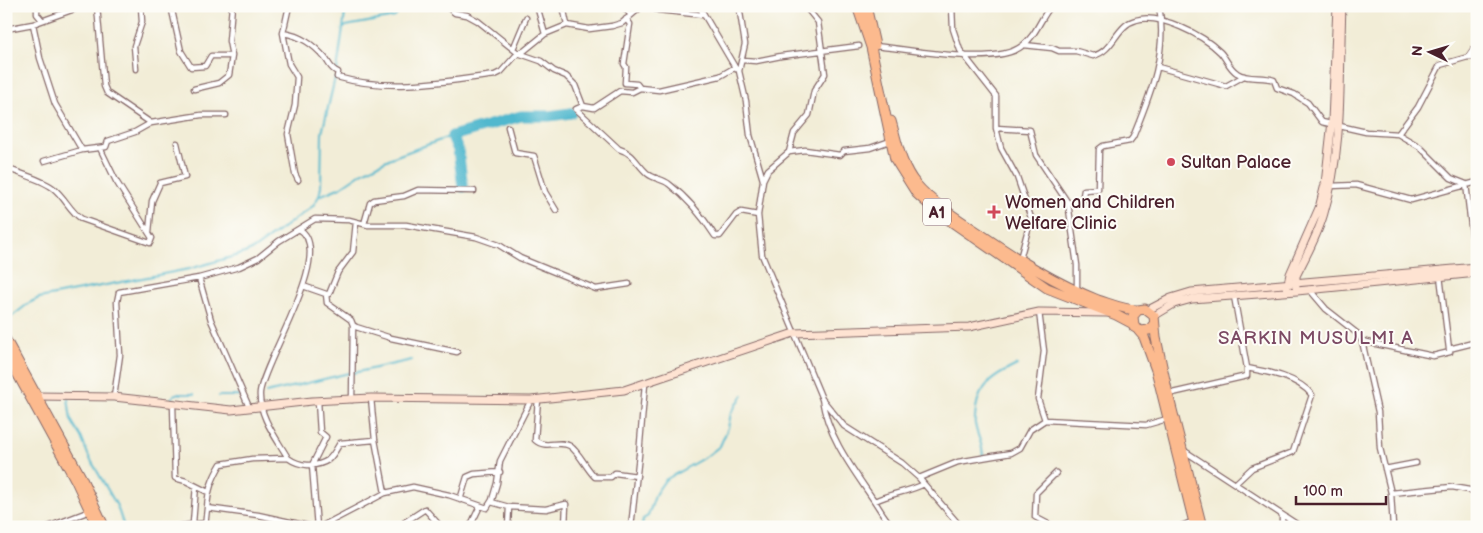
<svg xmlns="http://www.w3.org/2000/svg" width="1483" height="533" font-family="'Balsamiq Sans',sans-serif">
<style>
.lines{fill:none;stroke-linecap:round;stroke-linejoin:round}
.stream{stroke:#51b8ce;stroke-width:2}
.river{stroke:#51b8ce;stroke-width:11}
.street-casing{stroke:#856767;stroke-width:7}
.secondary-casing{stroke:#856767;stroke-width:9}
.primary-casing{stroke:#856767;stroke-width:10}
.highway-casing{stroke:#856767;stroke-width:11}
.street{stroke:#fff;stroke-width:4.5}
.secondary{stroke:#fee3d2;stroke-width:7}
.primary{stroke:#fcba8e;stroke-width:8}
.highway{stroke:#fcba8e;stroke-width:9}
.poi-dot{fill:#d1495b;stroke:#fdfcf7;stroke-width:2}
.labels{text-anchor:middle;stroke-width:4;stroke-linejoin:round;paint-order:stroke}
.shield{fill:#fdfcf7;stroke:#806168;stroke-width:1}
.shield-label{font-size:16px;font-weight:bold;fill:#4a1f2b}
.poi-label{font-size:18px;fill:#4a1f2b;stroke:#fdfcf7;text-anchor:start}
.neighbourhood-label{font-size:19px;letter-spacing:1px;fill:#7c4a64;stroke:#fdfcf7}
</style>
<rect width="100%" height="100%" fill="#fdfcf7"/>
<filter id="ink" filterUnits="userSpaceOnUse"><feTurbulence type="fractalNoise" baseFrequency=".02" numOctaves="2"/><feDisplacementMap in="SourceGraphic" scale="10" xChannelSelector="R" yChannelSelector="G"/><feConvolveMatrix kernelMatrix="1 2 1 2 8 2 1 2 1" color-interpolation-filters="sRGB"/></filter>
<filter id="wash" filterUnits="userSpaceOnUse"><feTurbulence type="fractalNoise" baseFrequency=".0096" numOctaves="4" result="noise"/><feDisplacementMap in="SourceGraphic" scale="20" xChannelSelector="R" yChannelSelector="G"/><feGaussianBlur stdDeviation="1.12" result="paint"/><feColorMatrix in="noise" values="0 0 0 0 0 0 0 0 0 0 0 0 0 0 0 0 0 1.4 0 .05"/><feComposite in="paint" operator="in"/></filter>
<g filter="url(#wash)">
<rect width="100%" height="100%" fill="#f2edd7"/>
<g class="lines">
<path class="stream" d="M344 28 346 26 395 17 403 6
M337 71 346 6
M319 196 341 187 363 172 391 158 460 133
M6 321 29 303 39 298 189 269 242 254 254 249 313 206 319 196 321 187 322 133 335 78
M353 373 412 360
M266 393 349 373
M219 396H243
M68 398 71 420 81 437 89 457 117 506 124 527
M171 399 175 394H194
M983 458C983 442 977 437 975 424 974 419 976 414 976 408 980 384 996 375 1017 365
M642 527 643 519 648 516 656 493 665 480 707 456 720 446 728 428 731 413 743 395"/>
<path class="river" d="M463 187 458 150 452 136 521 116H549L571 113"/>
</g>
</g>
<g filter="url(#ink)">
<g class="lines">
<g class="street-casing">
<path id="street" d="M37 6V14L42 20
M97 6 104 86 107 93 151 123
M171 6 181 51 191 67 205 66 211 56H232L229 41 232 6
M289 6 283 33 289 64 297 77 295 105 288 134 295 174 298 180
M446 6 455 13 467 15 478 21 518 53 541 61 554 71 566 76 575 85 583 106
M537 6 545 34
M563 6 567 25
M623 6 630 14
M646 6 658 10 703 15
M699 6 736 69
M739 6 745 44 739 71 746 101 750 135 763 180 758 215 762 255 822 399C828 437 852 468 873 499 880 509 884 518 893 527
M952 6 953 29 960 50 996 96V128L1001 148 1017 177 1031 218 1020 259
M626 19 630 24 624 64 626 67 625 83 637 84 640 88
M33 24 40 58 55 104 82 150
M6 29 33 24 83 6
M283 33C301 36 313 44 325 58 330 64 330 69 338 72L337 77C388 92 443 82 495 75L501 72 518 53 524 51 545 34 567 25 589 29 612 26 622 23 642 6
M1024 45 1052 48 1059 51H1076L1093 56C1114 51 1116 25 1136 20 1160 13 1203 35 1220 52 1226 58 1229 68 1237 73 1247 80 1263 76 1274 80L1277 88 1294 94 1308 103 1322 122 1366 132 1398 134 1420 147 1451 178 1466 184
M875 46C910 49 995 67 1022 46 1036 36 1040 19 1051 6
M513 49 526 18
M1468 57 1477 44
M743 60 756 61 781 56 859 46
M1158 67 1226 86 1244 76
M734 68 720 76 659 90 640 88 632 92 620 91 594 108 583 106 576 109 619 149C634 153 637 165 648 174 654 179 663 179 669 184 686 197 703 217 715 236H720L736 215 741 212 758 215
M136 69 134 46 142 22 141 6
M194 89 219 83 229 75 232 56
M508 127 515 153 534 156 545 192 556 210
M996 128 1030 130 1036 155 1068 203 1077 265V292
M1398 134 1418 107 1440 65 1468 57 1477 58
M789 152 805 150 840 155 844 151 870 148 890 141
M44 161 82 150 106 147 108 141 135 132 151 123 201 115H226
M6 168C21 174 41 179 53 188 65 197 70 212 82 219L150 243 152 238 116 181 100 148
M763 180 768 170 789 152 794 133 809 115 814 91 825 74 818 22 805 6
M1466 184 1476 267
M1330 186 1356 185 1411 200 1477 182
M1068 203 1082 201 1084 190 1098 189 1099 149 1103 146 1130 141 1133 137C1150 95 1168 53 1159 6
M364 224 370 203 374 200 404 196 418 190 474 191
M149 232 152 201 160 183 185 177 177 143
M1440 276 1449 349 1477 342
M199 278 239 267 258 258 279 241 315 219 349 220 368 225H406L476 237 499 245 520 258 596 289 629 284
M303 286 326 294 327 303 351 320 353 325 356 327 391 338 457 352
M1309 289 1326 309 1358 334 1362 341 1378 412 1380 448 1391 493 1393 527
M326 294H329L338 272 353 252 356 222
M1039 312 1044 351 1038 399 1045 420
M1362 341 1433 356 1450 352 1449 349
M1168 394 1247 376V368L1234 296
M114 397 120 355 117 302 119 292 199 278 211 320 249 407
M371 398 375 440 385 493
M538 399 535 440C546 450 559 439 570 446 579 452 586 468 595 477H611L615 473 637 476
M822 399 844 426 902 463 919 478
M352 400 353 325
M173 405 175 478 186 481 208 492
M1183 450 1301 527
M288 458C299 466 316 468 328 460 333 456 337 448 340 443L375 440
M1385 469 1416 463
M924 484 961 527
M1235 484 1252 468 1293 452 1312 395C1298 377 1269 372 1247 368
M1391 493 1452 487 1475 491 1477 494
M460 500 467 477 474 474 500 472
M875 501C891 493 909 492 924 484L919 478 958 462 1011 453 1020 448 1030 430 1045 420 1146 425 1167 419
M491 502 509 507 546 509 566 504 565 527
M207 508C208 490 212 479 221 464L252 459 288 458C277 439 258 415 260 392 264 360 337 250 299 229
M1282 516V527
M193 523 196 486
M48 527 90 511
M173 527 205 523
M205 527 207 508 258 515 313 527
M317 527 312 465 326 437 320 432 318 401
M320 527 385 493 413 487 449 495 487 508 492 500 497 483 500 461 531 400
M401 527 405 522 425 509 441 527
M470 527 480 506
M508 527 509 507
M631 527 639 455 645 384
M1054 527 1035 517 1036 493 1056 473
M1179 527 1194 521"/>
</g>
<g class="secondary-casing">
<path id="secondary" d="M1296 286V276C1306 256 1318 235 1324 213 1344 147 1339 75 1342 6
M1287 288 1290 274 1319 208 1325 184 1332 121 1337 6
M1148 310 1171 298 1191 292 1477 267
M1154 316 1174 304 1192 299 1297 291 1477 273
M37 396 114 397 231 410 312 401 371 398 531 400 624 390 794 333 969 327 1039 312 1107 313"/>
</g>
<g class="primary-casing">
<path id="primary" d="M6 339 81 476 105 527
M6 354 75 480 97 527"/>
</g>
<g class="highway-casing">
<path id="highway" d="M857 6 871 47 895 159 917 194 936 211 1047 288 1116 315 1133 324
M866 6 875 45
M891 121C897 142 901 166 916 184 933 204 957 218 979 233 1017 259 1055 283 1098 300 1111 304 1124 310 1138 310
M1154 324 1149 330 1141 331 1134 327 1133 316 1138 310 1145 309 1154 316 1156 338 1168 394 1202 527
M1138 330 1144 337 1156 370 1195 527"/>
</g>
<use href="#street" class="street"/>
<use href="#secondary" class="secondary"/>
<use href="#primary" class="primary"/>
<use href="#highway" class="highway"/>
</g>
</g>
<g class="poi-dot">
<circle cx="1171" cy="162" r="5"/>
<path d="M991.5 204.5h5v5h5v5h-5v5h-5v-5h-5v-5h5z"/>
</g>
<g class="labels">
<rect class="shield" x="923" y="198.5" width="28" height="27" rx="4"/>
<g class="shield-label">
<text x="937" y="218">A1</text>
</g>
<g class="poi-label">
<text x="1181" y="168">Sultan Palace</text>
<text x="1005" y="208">Women and Children<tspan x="1005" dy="21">Welfare Clinic</tspan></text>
</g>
<g class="neighbourhood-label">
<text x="1316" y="344">SARKIN MUSULMI A</text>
</g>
</g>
<rect width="1483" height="533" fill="none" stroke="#fdfcf7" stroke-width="25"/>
<g transform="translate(1430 52) rotate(275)" stroke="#fdfcf7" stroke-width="4" paint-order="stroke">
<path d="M0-4L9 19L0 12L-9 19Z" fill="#4a1f2b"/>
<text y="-8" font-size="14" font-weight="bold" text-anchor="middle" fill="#4a1f2b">N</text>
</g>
<path d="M1296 496v8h90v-8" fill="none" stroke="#4a1f2b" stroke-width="2.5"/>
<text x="1303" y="496" font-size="15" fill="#4a1f2b" stroke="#fdfcf7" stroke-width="4" paint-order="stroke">100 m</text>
</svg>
